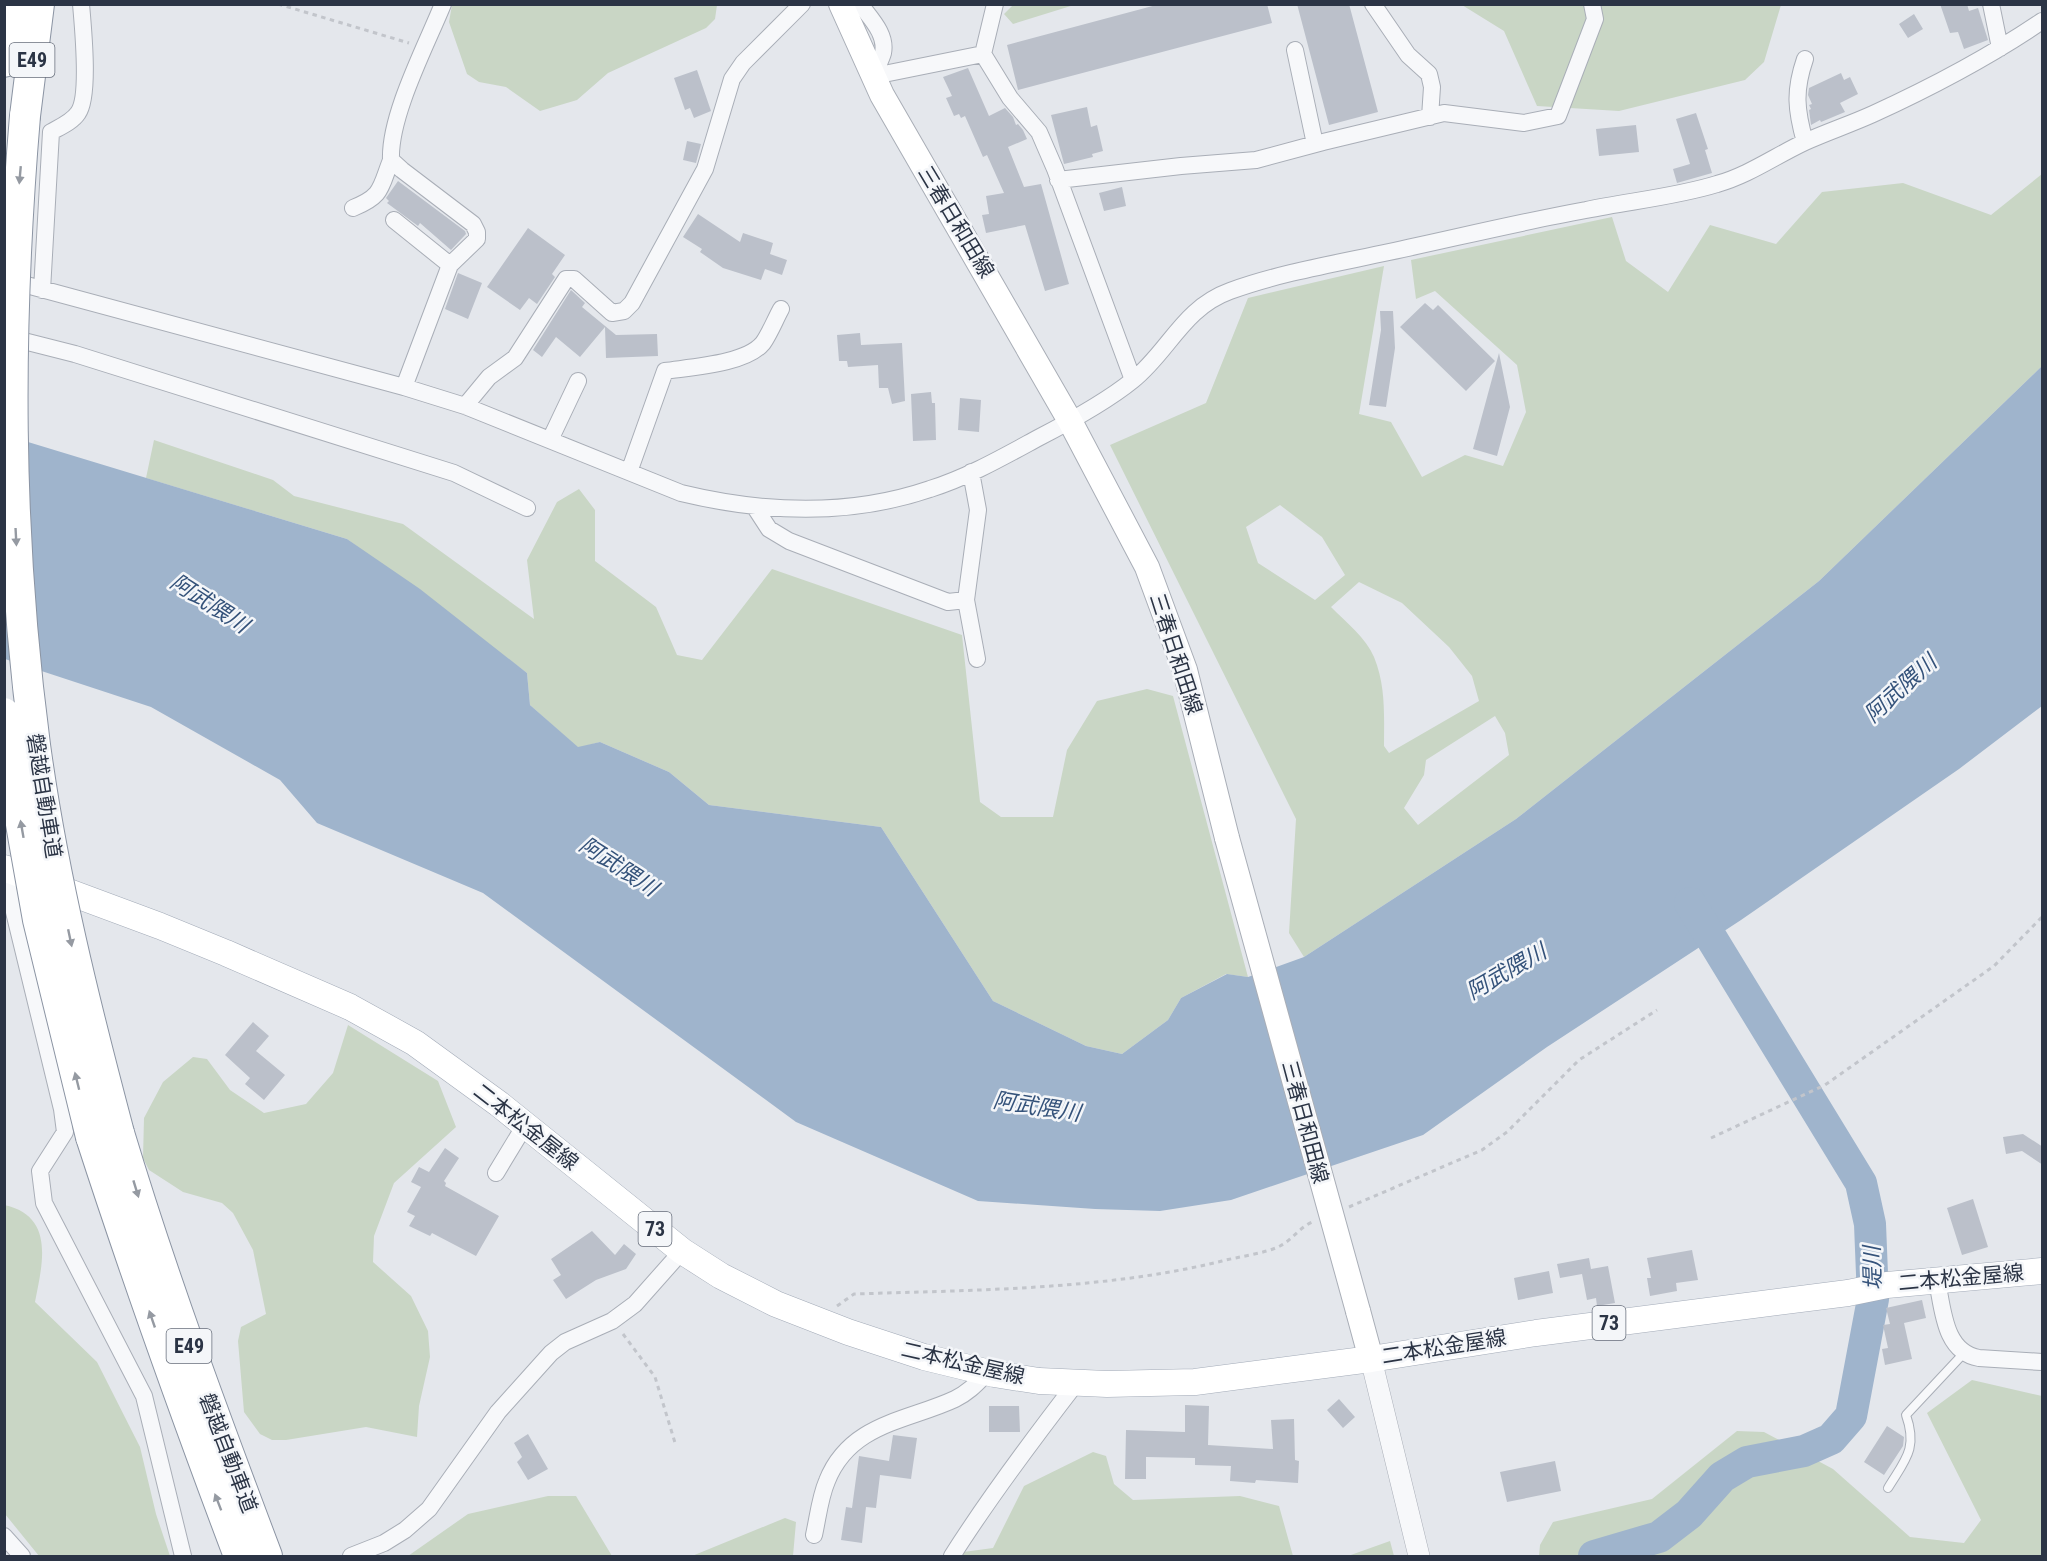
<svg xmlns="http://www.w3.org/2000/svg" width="2047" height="1561" font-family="'Roboto Condensed','Noto Sans JP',sans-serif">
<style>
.green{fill:#c9d6c5;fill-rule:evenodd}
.water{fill:#9fb4cc}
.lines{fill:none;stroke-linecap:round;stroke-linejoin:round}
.river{stroke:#9fb4cc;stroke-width:32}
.building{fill:#bbc0ca}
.service-casing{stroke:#a9aeb7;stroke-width:10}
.minor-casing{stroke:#a9aeb7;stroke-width:18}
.tertiary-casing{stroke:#a9aeb7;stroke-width:22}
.secondary-casing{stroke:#a9aeb7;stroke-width:26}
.primary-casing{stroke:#a3abb8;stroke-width:27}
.motorway-casing{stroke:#8b94a3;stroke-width:32}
.path{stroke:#c2c5cb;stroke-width:3;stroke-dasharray:4.5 4.5;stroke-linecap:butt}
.service{stroke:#f7f8fa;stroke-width:8}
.minor{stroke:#f7f8fa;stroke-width:16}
.tertiary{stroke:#f7f8fa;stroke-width:21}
.secondary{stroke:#fff;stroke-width:24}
.primary{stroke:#fff;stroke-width:26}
.motorway{stroke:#fff;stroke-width:30}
.secondary-bridge-casing{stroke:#a9aeb7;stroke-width:26;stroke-linecap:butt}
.motorway-bridge-casing{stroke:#8b94a3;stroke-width:32;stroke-linecap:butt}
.secondary-bridge{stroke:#fff;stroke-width:24}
.motorway-bridge{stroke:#fff;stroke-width:30}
.oneway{fill:#959aa2}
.labels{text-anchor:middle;stroke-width:5;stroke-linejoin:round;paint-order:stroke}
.shield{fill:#f4f6f9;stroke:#676e7b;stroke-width:1.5}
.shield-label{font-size:20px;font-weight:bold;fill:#2b3445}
.street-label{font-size:21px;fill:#2b3445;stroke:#f4f6f9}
.water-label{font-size:22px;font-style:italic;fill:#34527a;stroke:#f4f6f9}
</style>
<rect width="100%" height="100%" fill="#e4e7ec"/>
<path class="green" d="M452 5V4L717 5 715 19 706 28 608 73 577 100 540 111 506 87 479 82 467 74 449 22Z
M1013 5V4L1074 5 1013 24 1004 14Z
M1462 5H1781L1764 62 1745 80 1619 111 1537 106 1504 31Z
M2042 174V366L1819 581 1516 819 1304 957 1289 933 1296 819 1110 445 1206 403 1248 298 1384 266 1359 414 1391 422 1422 477 1465 455 1503 466 1526 412 1517 365 1435 291 1416 299 1411 260 1612 217 1626 261 1668 292 1710 225 1776 244 1822 192 1903 183 1991 215ZM1280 505 1322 537 1345 575 1315 600 1258 563 1246 527ZM1359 582 1402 603 1449 647 1472 676 1479 701 1389 753 1384 746C1384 716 1386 686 1374 657 1366 638 1346 622 1331 607ZM1495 716 1505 733 1509 755 1418 825 1404 808 1424 775 1426 760Z
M154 440 273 480 294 496 403 524 534 619 527 560 557 502 579 489 595 510V561L656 607 677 655 702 660 772 569 962 635 980 802 1001 817H1053L1067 750 1097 701 1147 689 1173 696 1248 977 1226 974 1181 998 1168 1020 1122 1054 1086 1046 993 1001 881 827 709 805 669 772 600 742 578 748 530 705 527 673 347 539 146 478Z
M348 1025 438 1081 456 1127 394 1183 374 1236 373 1262 411 1296 428 1331 430 1357 419 1406 417 1437 366 1427 286 1440H272L260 1434 244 1412 238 1341 241 1327 266 1314 253 1250 233 1213 222 1203 183 1192 149 1170 143 1158 144 1118 163 1082 193 1057 207 1059 230 1090 264 1113 306 1104 333 1073Z
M4 1205C56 1216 42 1265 35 1302L97 1362 140 1447 156 1514 170 1556H39L5 1514Z
M1972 1380 2042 1396V1556H1539L1540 1545 1553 1522 1652 1499 1737 1431 1764 1432 1833 1469 1910 1537 1964 1543 1981 1520 1927 1413Z
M1093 1452 1106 1456 1114 1484 1133 1500 1240 1496 1279 1506 1293 1556H951L956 1553 993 1548 1024 1486Z
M548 1496H576L612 1556H408L468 1514Z
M785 1518 796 1522 793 1556H692Z
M1390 1541 1394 1556H1348Z"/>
<path class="water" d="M2042 366V706L1959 769 1741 920 1547 1047 1423 1135 1231 1200 1160 1211 1095 1209 978 1201 796 1122 483 893 317 823 280 780 151 707 5 659V435L347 539 420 589 527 673 530 705 578 747 600 742 669 772 709 805 881 827 993 1001 1086 1046 1122 1054 1168 1020 1181 998 1227 974 1248 977 1304 957 1516 819 1819 581Z"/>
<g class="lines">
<path class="river" d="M1594 1556 1659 1537 1689 1514 1722 1477 1747 1462 1804 1451 1831 1439 1851 1416 1873 1299 1870 1224 1861 1183 1690 903"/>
</g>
<path class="building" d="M1160 4H1267L1272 23 1018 90 1007 45Z
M1297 4H1349L1378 112 1329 125Z
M1940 4H1967L1969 11 1978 8 1988 40 1964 49 1958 32 1950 33Z
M1914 14 1923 29 1908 38 1899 24Z
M968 68 989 116 1005 108 1013 117 1016 125 1018 124 1023 130 1027 139 1008 147 1024 187 1041 184 1069 284 1045 291 1025 225 986 233 982 215 989 214 986 196 1004 193 987 155 983 157 965 116 961 118 959 114 954 116 946 98 952 96 943 77Z
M697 70 711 111 694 118 690 108 685 110 674 78Z
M1841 73 1844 80 1850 77 1858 94 1840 103 1845 112 1821 122 1820 120 1811 125 1809 110 1811 109 1809 105 1812 104 1808 95 1809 88Z
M1087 107 1091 127 1097 125 1103 151 1092 154 1093 157 1064 164 1051 115Z
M1696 113 1708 149 1705 150 1712 173 1677 183 1673 169 1690 164 1676 119Z
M1636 125 1639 152 1599 156 1596 129Z
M687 141 701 144 696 163 683 160Z
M398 181 465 231 466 234 451 250 420 223 418 226 387 203 389 201 386 198Z
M1122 187 1126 206 1104 211 1099 193Z
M698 214 740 242 743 233 773 243 770 254 787 260 782 275 765 269 761 280 723 268 700 252 702 249 683 237Z
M528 228 565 255 552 274 555 277 537 304 529 298 520 310 487 287Z
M458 273 482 283 468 319 445 309Z
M571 290 585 303 582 307 616 335 657 334 658 356 606 358 605 327 580 357 556 337 542 357 533 350Z
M1425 303 1433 310 1438 305 1495 361 1466 391 1400 327Z
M1380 311H1393L1395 348 1386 407 1369 405 1381 330Z
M860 333 861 345 902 343 905 401 892 404 888 388H879L878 365 848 367 847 361H839L837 335Z
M1499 353 1510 407 1497 456 1473 449Z
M931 392 932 403H935L936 440 913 441 911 394Z
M960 398 981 400 979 432 958 430Z
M253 1022 269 1036 256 1051 285 1075 264 1100 245 1084 250 1078 225 1055Z
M2023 1134 2043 1147V1165L2022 1151 2006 1154 2003 1137Z
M445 1148 459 1158 444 1181 446 1183 445 1186 499 1216 476 1256 432 1233 430 1236 409 1226 415 1216 407 1212 421 1187 411 1182 419 1167 429 1172Z
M1973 1199 1988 1247 1962 1255 1947 1208Z
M592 1231 615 1255 624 1244 636 1254 626 1269 596 1280 566 1299 553 1280 561 1275 551 1259Z
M1692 1250 1698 1280 1676 1283 1677 1291 1650 1296 1647 1278H1651L1647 1258Z
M1589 1258 1591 1269 1608 1266 1615 1303 1597 1306 1596 1298 1587 1300 1582 1274 1560 1278 1557 1264Z
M1549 1271 1553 1293 1518 1300 1514 1278Z
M1922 1300 1926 1318 1904 1323 1912 1359 1885 1365 1882 1349 1888 1348 1883 1325 1890 1324 1886 1308Z
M1339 1399 1355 1417 1343 1428 1327 1410Z
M1185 1405 1209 1406 1208 1445 1273 1449 1271 1420 1294 1419 1295 1460 1299 1461 1298 1483 1256 1480 1255 1483 1230 1481 1231 1466 1195 1465V1458L1146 1457V1479H1125L1126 1430 1185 1432Z
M989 1406H1019L1020 1432H989Z
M1887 1426 1904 1437 1903 1446 1884 1475 1864 1462Z
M528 1434 548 1469 528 1480 517 1462 522 1457 514 1443Z
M893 1435 917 1438 911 1479 880 1475 876 1508 866 1507 862 1543 841 1540 846 1507 852 1508 859 1456 889 1461Z
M1555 1461 1561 1491 1507 1502 1500 1472Z"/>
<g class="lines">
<g class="service-casing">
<path id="service" d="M1888 1488C1905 1460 1918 1449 1906 1415L1964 1353"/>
</g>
<g class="minor-casing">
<path id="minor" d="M860 4C870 18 887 34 883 53 881 60 876 69 874 76
M995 4 983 54 1010 98 1039 132 1055 169 1133 380
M1373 4 1408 55 1429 74 1432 87 1430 117
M1991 4 2000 48
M1295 50 1315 144
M1805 59C1794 91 1796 110 1805 142
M874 76 983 54
M1058 180 1181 166 1256 160 1323 142 1444 113 1524 123 1558 116 1595 19 1592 4
M353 208C383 196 380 188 391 160
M394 220 450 265
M8 280 404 387 465 406 681 493C764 513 848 517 930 489 968 477 1003 457 1038 438 1069 422 1106 402 1133 380 1169 351 1183 308 1230 291 1279 273 1338 263 1389 252 1455 238 1520 222 1586 210 1629 201 1675 197 1717 184 1749 175 1775 156 1805 142 1827 132 1851 124 1873 114 1932 87 1989 57 2042 21
M42 290 51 132C60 127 72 122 78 113 90 97 83 27 81 4
M8 337 75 354 454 473 527 508
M404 387 450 265 477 239V232L473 224 402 170 391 160C389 116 426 46 443 4
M465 406 489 377 515 358 566 279H574L612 313 624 311 632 303 705 169 732 79 743 63 802 4
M550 440 578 381
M629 472 665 371C692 367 746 364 763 343 770 333 775 320 781 309
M971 472 978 510 966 600 977 659
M754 506 769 529 789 541 948 602 966 600
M4 871 62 1109 65 1132 40 1171 44 1203 144 1396 183 1556
M496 1173 525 1125
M1937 1281C1943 1309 1944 1352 1979 1358L2042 1362
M814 1535C818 1517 820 1497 827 1481 850 1423 908 1421 955 1399 968 1393 977 1383 987 1373
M4 1536 22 1556
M351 1556 384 1543 405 1530 429 1509 498 1412 551 1353 565 1342 612 1321 635 1304 682 1251
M952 1556C990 1496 1033 1439 1077 1382"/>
</g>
<g class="tertiary-casing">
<path id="tertiary" d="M1371 1359 1419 1556"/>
</g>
<g class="secondary-casing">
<path id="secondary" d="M841 4 882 95 1070 421 1147 567 1185 670 1227 838
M1358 1311 1371 1359"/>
</g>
<g class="primary-casing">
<path id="primary" d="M4 868 160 926 226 953 350 1007 415 1043 499 1104 682 1251 721 1276 776 1304 848 1332 924 1357 994 1374 1039 1381 1107 1384 1195 1382 1371 1359 1536 1333 1848 1293 1887 1285 2042 1271"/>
</g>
<g class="motorway-casing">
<path id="motorway" d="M4 62 12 4
M25 116 39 4
M119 1133C162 1276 214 1416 267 1556
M91 1137C137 1279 187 1418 239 1556"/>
</g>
<path class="path" d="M278 4 409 43
M1711 1138 1825 1085 1994 966 2042 917
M1349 1207 1482 1150 1507 1132 1579 1060 1657 1010
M837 1306 854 1294C974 1290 1105 1290 1222 1261 1237 1257 1267 1253 1280 1246 1292 1240 1299 1228 1312 1222
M623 1334 655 1377 676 1446"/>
<use href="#service" class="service"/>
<use href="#minor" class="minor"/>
<use href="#tertiary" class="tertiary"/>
<use href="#secondary" class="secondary"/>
<use href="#primary" class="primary"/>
<use href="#motorway" class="motorway"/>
<g class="secondary-bridge-casing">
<path id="secondary-bridge" d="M1227 838 1358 1311"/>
</g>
<g class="motorway-bridge-casing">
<path id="motorway-bridge" d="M25 116C7 329 7 533 35 745 53 877 85 1005 119 1133
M4 713 19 813 38 920 91 1137"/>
</g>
<use href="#secondary-bridge" class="secondary-bridge"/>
<use href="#motorway-bridge" class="motorway-bridge"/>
</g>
<defs><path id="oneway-solid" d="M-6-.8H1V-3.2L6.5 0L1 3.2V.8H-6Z" transform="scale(1.5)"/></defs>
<g class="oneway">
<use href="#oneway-solid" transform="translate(20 175) rotate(95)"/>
<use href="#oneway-solid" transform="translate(16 537) rotate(87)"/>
<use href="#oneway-solid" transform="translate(22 829) rotate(-100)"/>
<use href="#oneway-solid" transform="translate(70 938) rotate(78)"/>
<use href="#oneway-solid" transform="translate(77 1081) rotate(-104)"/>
<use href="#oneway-solid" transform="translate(136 1189) rotate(73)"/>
<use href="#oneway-solid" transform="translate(152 1319) rotate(-109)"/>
<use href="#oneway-solid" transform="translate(218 1502) rotate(-111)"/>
</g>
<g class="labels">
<g class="shield">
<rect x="9.5" y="43" width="45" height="34" rx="4.5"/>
<rect x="638.5" y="1212" width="33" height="34" rx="4.5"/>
<rect x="1592.5" y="1306" width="33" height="34" rx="4.5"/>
<rect x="166.5" y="1329" width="45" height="34" rx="4.5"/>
</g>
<g class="shield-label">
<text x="32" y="67">E49</text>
<text x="655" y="1236">73</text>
<text x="1609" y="1330">73</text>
<text x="189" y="1353">E49</text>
</g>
<g class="street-label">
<text transform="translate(956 222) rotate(59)" y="7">三春日和田線</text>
<text transform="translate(1176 654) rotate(72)" y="7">三春日和田線</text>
<text transform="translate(44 796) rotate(81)" y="7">磐越自動車道</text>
<text transform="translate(1305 1122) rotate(75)" y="7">三春日和田線</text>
<text transform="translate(526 1127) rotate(38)" y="7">二本松金屋線</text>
<text transform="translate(1961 1278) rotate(-5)" y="7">二本松金屋線</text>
<text transform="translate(1444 1347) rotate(-9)" y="7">二本松金屋線</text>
<text transform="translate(963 1363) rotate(13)" y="7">二本松金屋線</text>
<text transform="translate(228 1453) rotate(69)" y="7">磐越自動車道</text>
</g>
<g class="water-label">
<text transform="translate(210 603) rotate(33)" y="8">阿武隈川</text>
<text transform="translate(1900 688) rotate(-42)" y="8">阿武隈川</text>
<text transform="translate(619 866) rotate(33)" y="8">阿武隈川</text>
<text transform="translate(1506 971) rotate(-30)" y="8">阿武隈川</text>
<text transform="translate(1037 1106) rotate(9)" y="8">阿武隈川</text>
<text transform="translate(1872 1268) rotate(-92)" y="8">堤川</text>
</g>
</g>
<rect width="2047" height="1561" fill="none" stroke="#2b3445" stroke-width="12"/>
</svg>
